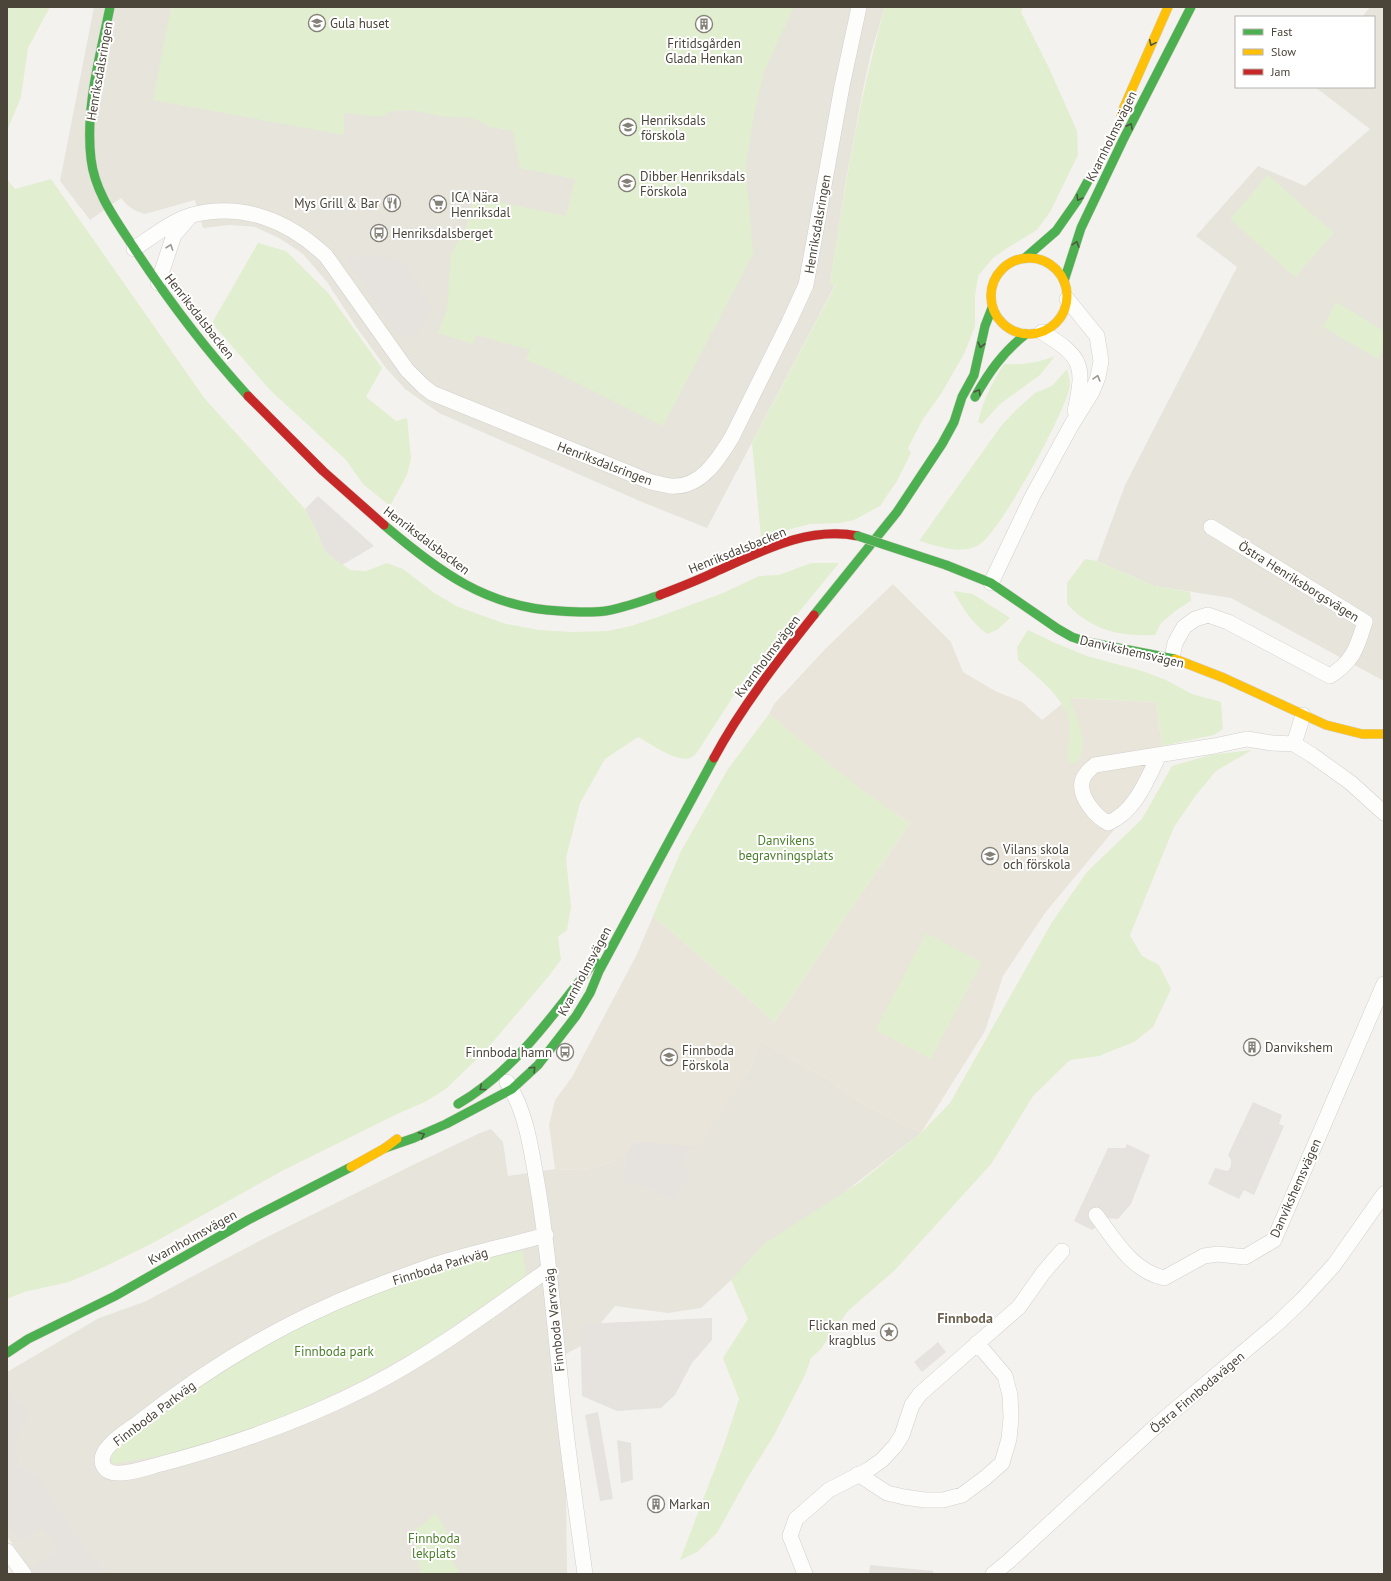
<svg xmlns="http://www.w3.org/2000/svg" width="1391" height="1581" font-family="'PT Sans',sans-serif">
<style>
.residential{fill:#e7e4dc}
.education{fill:#eae5da}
.green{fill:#e1eecf}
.parking{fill:#e6e3df}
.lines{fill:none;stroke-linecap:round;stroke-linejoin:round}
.street-casing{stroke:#d2d0cb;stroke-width:16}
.fast-casing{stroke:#d3cfc5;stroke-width:10}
.slow-casing{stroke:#d3cfc5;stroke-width:10}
.jam-casing{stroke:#d3cfc5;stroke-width:10}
.street{stroke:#fdfdfc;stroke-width:15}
.fast{stroke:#4caf50;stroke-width:9}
.slow{stroke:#ffc107;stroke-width:9}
.jam{stroke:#c62828;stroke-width:9}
.fast-bridge-casing{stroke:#d3cfc5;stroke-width:10;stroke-linecap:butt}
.fast-bridge{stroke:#4caf50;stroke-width:9}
.oneway{stroke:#4b593e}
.oneway2{stroke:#9b9791}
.labels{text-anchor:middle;stroke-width:4;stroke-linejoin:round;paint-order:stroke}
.poi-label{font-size:13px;fill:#4b4439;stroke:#fff;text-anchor:start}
.street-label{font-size:13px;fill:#4b4439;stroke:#fff}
.park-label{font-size:13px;fill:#4a7f2a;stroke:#fff}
.neighbourhood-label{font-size:14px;font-weight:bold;fill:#6e6250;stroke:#fff}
</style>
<rect width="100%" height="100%" fill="#f4f2ee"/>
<path class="residential" d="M94 7H885L871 53 863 90 846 180 830 283 835 285 707 528 642 502 439 413 405 389 386 368 357 328 327 282 303 254 279 238 255 227 230 225 203 228 195 200 145 214 136 211 127 205 121 198 90 220 60 181Z
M1370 7H1384V680H1382L1231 598 1154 586 1097 561 1125 485 1237 267 1196 236 1258 166 1305 186 1370 129 1315 87H1374V17H1362Z
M760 1041 830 1080 857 1100 921 1133 731 1280 701 1308 668 1313 615 1306 583 1345 553 1361 566 1490 567 1574H32L7 1536V1372L99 1318 144 1302 265 1238 419 1162 480 1133 491 1129 503 1142 508 1176 555 1169 581 1170 613 1162 749 1072Z"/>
<path class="education" d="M893 584 951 642 963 672 995 691 1022 702 1042 720 1069 698 1156 702 1163 755 1153 783 1045 913 1003 976 985 1031 921 1133 857 1100 830 1080 760 1041 749 1072 699 1146 635 1142 626 1154 613 1162 581 1170 555 1169 549 1125 555 1100 572 1077 637 954 653 916 719 973 774 1022 910 823 877 802 850 782 769 714 774 704 827 647Z"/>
<path class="green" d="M7 7H50L28 48 21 97 7 131Z
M171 7H794L764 71 753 119 746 168 753 254 663 426 547 368 526 360 530 350 476 335 473 344 438 333 447 309 451 254 466 227 474 197 566 216 575 179 520 168 513 131 490 127 473 118 439 116 412 110 390 111 381 117 344 113V135L153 100Z
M885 7H1023L1021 12 1049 68 1077 131 1078 155 1050 212 1037 230 1009 247 993 258 978 276 975 296V326L965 352 941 394 923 419 908 448 911 453 897 481 880 506 854 520 840 523 810 524 761 537 752 443 835 286 830 284C844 189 859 99 885 7Z
M1268 175 1334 233 1295 277 1230 219Z
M7 179 15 189 51 179 205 399 305 509 316 530 325 551 350 570 366 571 387 563 403 569 433 592 456 606 478 614 506 624 539 630 572 632 608 631 631 626 658 617 723 593 759 576 779 575 811 563H839L745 678 700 748C698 751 695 755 692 757 679 765 650 743 638 737L605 759 580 803 566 858 571 907 567 930 558 937 561 960 548 977 486 1050 447 1088 427 1101 395 1115 282 1171 151 1244 104 1267 69 1282 24 1292 7 1299Z
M258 243 286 251 329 294 382 368 366 397 396 421 407 418 411 458 407 475 390 506 363 484 346 460 271 391 212 323Z
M1336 302 1384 331V348L1378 359 1323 327Z
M1055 356 1040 375 1000 404 982 424 978 422C983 400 992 383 1004 364 1022 365 1038 363 1055 356Z
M1067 369C1068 374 1070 379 1070 384 1069 407 1000 532 980 544 962 556 938 546 919 541L1001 426 1017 409 1035 393 1052 386Z
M1085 559 1097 561 1154 586 1190 592 1191 601 1178 609 1161 623 1155 635C1132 636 1106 634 1086 620 1079 616 1073 610 1067 604V583Z
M953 591 973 594 1010 618 997 630 987 634C971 622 963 608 953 591Z
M1028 630 1053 642 1087 656 1142 671 1166 680 1192 694 1221 702 1223 729 1214 735 1162 746 1156 702 1070 698C1076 721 1093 741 1076 764L1067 761C1067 748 1071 733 1069 721 1064 697 1035 675 1018 660L1017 647Z
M769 714C815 752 860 791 910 823L774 1022 719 973 653 916 681 851 728 769Z
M1252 750 1216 771 1196 795 1174 827 1130 935 1142 956 1159 965 1171 989 1153 1027 1134 1042 1099 1056 1070 1060 1033 1096 992 1163 895 1270 848 1311 820 1350 811 1358 805 1375 773 1437 748 1477 717 1533 697 1552 680 1560 725 1442 739 1399 723 1358 748 1319 731 1280 764 1244 860 1182 921 1133 950 1103 1052 922 1087 872 1142 819 1172 766 1210 755Z
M926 933 982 962 931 1059 875 1030Z
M523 1250 526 1276 427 1344 361 1381 299 1410 237 1434 180 1452 114 1464 108 1454 147 1420 227 1366 317 1317 389 1286 453 1267Z
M436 1514 458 1550 449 1556 459 1571 454 1574H420L415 1530Z"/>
<path class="parking" d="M382 256 404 262 433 309 415 336 398 337 346 258Z
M318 496 374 546 342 565 325 551 316 530 305 509Z
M1253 1102 1282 1115 1279 1124 1284 1126 1254 1195 1244 1190 1239 1199 1208 1184 1215 1168 1228 1171 1231 1166V1160L1228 1155Z
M634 1142 690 1146 682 1167 692 1173 673 1201 640 1184H626L624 1178 626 1154Z
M1127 1144 1150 1155 1131 1204 1118 1219 1107 1218 1092 1230 1074 1221 1108 1148H1125Z
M712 1318V1340L692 1363 675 1395 661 1408 617 1411 582 1396 580 1324Z
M938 1342 946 1352 922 1372 914 1362Z
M7 1392 30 1412 15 1440 18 1465 37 1476 71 1528 106 1574H32L29 1570 59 1548 39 1525 28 1537 18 1539 7 1524Z
M598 1412 613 1499 600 1501 585 1415Z
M617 1440 631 1443 633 1480 621 1483Z
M870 1565 933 1571V1574H869Z"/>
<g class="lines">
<g class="street-casing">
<path id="street" d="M134 249C152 237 171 221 192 215 243 202 289 221 326 256L407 370 423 386 432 393 651 482C657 483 664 485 670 486 700 489 718 460 732 437L789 322 806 285 842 86 859 7
M158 283 174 235 188 219
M1042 332C1083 357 1085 366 1075 411
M991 583 1032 497 1072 424 1092 392 1098 377 1101 361 1097 336 1067 299
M1172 658 1175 643 1184 627 1195 619 1208 615 1228 622 1330 676C1354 661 1357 647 1365 622L1211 527
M1294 744 1303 715
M1159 755C1147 780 1135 812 1108 823 1096 817 1079 797 1082 782 1083 775 1090 769 1095 765L1214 746 1247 739 1272 743 1294 744 1312 755 1351 783 1384 813
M507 1082C526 1111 531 1148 537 1183 548 1246 553 1311 560 1375 566 1442 576 1508 585 1574
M1096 1215C1115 1240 1131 1270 1164 1278L1204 1256 1218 1254 1245 1257 1274 1240 1384 984
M546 1235C507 1246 466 1254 428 1267 394 1279 361 1291 328 1306 261 1336 196 1377 138 1423 126 1432 94 1450 104 1467 112 1481 148 1467 161 1464 233 1445 304 1420 370 1386 434 1353 491 1310 549 1269
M858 1474 887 1493 904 1497 925 1500H943L962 1495 985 1478 1002 1463 1009 1439 1011 1418 1010 1395 1005 1376 977 1343
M7 1551 24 1574
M805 1574 790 1536 796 1519 829 1490 868 1470 882 1460 895 1446 902 1435 912 1405 920 1394 1019 1307 1043 1273 1062 1251
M993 1574 1009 1561 1157 1425 1278 1323 1302 1300 1334 1265 1384 1194"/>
</g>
<g class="fast-casing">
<path id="fast" d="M110 7C100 57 85 108 91 159 95 193 116 220 134 248 168 300 206 350 248 396
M1025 258 1056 231 1077 201 1089 179
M1064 281 1081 228 1123 140 1191 7
M975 397C989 372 1003 352 1026 334
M384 525C438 571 487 608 560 611 575 612 590 613 605 611 624 608 642 601 660 595
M946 565 991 583 1058 629 1072 637 1087 642 1175 659
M814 615 897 512 942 444 954 422 962 397 974 375 985 326 992 308
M458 1104C514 1072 556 1011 595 961
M385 1148 414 1138 446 1124 512 1089 538 1065 576 1016 590 993 599 971 714 758
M7 1353 28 1339 115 1296 248 1220 351 1167"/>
</g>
<g class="slow-casing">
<path id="slow" d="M1121 114 1168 7
M991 296a38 38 0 1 1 76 0a38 38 0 1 1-76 0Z
M1175 659 1224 678 1326 725 1362 734H1384
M351 1167 385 1148 397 1139"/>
</g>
<g class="jam-casing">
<path id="jam" d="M248 396 323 471 384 525
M660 595C680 587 699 580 717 571 762 551 808 526 858 536
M714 758C740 709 779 659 814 615"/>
</g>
<use href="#street" class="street"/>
<use href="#fast" class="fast"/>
<use href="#slow" class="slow"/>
<use href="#jam" class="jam"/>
<g class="fast-bridge-casing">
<path id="fast-bridge" d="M858 536 946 565"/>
</g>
<use href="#fast-bridge" class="fast-bridge"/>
</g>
<defs><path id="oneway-chevron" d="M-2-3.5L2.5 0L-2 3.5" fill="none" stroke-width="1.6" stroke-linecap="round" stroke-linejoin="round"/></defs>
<g class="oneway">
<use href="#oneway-chevron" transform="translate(1152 43) rotate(114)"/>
<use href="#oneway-chevron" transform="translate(1130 126) rotate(-63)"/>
<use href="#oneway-chevron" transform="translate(1079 198) rotate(121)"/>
<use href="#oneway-chevron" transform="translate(1076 244) rotate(-73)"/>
<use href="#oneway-chevron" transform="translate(981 345) rotate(104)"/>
<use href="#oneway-chevron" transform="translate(978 392) rotate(-60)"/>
<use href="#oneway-chevron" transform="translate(533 1069) rotate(-46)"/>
<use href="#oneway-chevron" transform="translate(482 1088) rotate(141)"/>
<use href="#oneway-chevron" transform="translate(422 1135) rotate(-25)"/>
</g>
<g class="oneway2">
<use href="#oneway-chevron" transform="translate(170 247) rotate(-71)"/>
<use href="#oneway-chevron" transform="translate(1097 378) rotate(-74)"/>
</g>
<defs>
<g id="school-ring" transform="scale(0.9)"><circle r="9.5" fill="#fff" stroke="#868178" stroke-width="1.5"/><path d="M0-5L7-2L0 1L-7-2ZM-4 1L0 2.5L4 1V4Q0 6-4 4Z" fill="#868178"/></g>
<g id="building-ring" transform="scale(0.9)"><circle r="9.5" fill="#fff" stroke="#868178" stroke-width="1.5"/><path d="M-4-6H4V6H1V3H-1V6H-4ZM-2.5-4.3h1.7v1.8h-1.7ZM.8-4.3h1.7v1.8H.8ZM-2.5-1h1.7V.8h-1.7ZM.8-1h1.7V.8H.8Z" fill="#868178"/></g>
<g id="restaurant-ring" transform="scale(0.9)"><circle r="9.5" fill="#fff" stroke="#868178" stroke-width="1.5"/><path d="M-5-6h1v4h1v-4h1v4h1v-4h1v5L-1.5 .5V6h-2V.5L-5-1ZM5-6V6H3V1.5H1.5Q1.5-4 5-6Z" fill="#868178"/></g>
<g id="supermarket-ring" transform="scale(0.9)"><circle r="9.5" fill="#fff" stroke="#868178" stroke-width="1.5"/><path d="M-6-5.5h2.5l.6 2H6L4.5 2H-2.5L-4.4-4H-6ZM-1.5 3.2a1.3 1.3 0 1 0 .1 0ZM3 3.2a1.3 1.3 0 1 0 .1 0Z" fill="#868178"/></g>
<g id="bus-ring" transform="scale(0.9)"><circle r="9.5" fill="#fff" stroke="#868178" stroke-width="1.5"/><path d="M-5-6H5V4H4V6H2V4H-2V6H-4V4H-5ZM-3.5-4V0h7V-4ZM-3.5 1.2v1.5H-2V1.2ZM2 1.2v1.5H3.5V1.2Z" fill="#868178"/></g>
<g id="sight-ring" transform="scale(0.9)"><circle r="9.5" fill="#fff" stroke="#868178" stroke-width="1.5"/><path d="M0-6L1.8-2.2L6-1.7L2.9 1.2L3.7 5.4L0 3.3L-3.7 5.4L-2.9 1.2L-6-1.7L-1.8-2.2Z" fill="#868178"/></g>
</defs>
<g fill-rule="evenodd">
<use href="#school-ring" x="317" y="23"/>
<use href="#building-ring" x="704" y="24"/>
<use href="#school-ring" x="628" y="127"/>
<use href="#school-ring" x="627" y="183"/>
<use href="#restaurant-ring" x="392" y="203"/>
<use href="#supermarket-ring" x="438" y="204"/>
<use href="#bus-ring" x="379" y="233"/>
<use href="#school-ring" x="990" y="856"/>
<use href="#building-ring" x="1252" y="1047"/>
<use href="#bus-ring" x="565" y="1052"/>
<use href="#school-ring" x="669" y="1057"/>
<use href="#sight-ring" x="889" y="1332"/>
<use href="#building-ring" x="656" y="1504"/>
</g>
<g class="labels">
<g class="poi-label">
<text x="330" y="28">Gula huset</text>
<text x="704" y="48" text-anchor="middle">Fritidsgården<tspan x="704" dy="15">Glada Henkan</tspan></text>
<text x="641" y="125">Henriksdals<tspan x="641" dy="15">förskola</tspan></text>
<text x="640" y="181">Dibber Henriksdals<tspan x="640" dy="15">Förskola</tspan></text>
<text x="451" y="202">ICA Nära<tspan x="451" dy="15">Henriksdal</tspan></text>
<text x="379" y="208" text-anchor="end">Mys Grill &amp; Bar</text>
<text x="392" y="238">Henriksdalsberget</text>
<text x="1003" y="854">Vilans skola<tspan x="1003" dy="15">och förskola</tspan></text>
<text x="1265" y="1052">Danvikshem</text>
<text x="682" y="1055">Finnboda<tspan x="682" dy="15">Förskola</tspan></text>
<text x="552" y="1057" text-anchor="end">Finnboda hamn</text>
<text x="876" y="1330" text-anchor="end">Flickan med<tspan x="876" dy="15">kragblus</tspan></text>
<text x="669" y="1509">Markan</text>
</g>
<g class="street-label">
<text transform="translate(99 71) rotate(-80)" y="5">Henriksdalsringen</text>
<text transform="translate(1111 136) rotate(-64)" y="5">Kvarnholmsvägen</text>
<text transform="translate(817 224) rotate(-80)" y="5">Henriksdalsringen</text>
<text transform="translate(200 316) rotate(52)" y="5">Henriksdalsbacken</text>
<text transform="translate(605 463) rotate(21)" y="5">Henriksdalsringen</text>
<text transform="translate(427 540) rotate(37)" y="5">Henriksdalsbacken</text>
<text transform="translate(737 550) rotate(-22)" y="5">Henriksdalsbacken</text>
<text transform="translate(1299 581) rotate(32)" y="5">Östra Henriksborgsvägen</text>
<text transform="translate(1132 651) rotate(13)" y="5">Danvikshemsvägen</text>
<text transform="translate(767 656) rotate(-53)" y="5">Kvarnholmsvägen</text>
<text transform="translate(584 971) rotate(-62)" y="5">Kvarnholmsvägen</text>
<text transform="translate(1295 1188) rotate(-66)" y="5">Danvikshemsvägen</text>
<text transform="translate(192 1237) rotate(-29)" y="5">Kvarnholmsvägen</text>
<text transform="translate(440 1266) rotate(-17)" y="5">Finnboda Parkväg</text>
<text transform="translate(554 1320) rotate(-96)" y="5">Finnboda Varvsväg</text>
<text transform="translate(1197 1392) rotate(-40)" y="5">Östra Finnbodavägen</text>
<text transform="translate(154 1413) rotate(-37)" y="5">Finnboda Parkväg</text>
</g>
<g class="park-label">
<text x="786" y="845">Danvikens<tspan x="786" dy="15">begravningsplats</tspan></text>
<text x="334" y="1356">Finnboda park</text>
<text x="434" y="1543">Finnboda<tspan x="434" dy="15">lekplats</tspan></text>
</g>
<g class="neighbourhood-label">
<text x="965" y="1323">Finnboda</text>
</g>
</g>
<rect width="1391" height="1581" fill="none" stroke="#4b4439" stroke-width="16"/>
<rect x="1235" y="16" width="140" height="72" fill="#ffffff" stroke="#b7b4b0"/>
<rect x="1243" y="29" width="20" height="6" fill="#4caf50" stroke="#b7b4b0"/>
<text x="1271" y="36" font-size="12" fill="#4b4439">Fast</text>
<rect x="1243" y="49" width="20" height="6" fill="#ffc107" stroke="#b7b4b0"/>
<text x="1271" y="56" font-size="12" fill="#4b4439">Slow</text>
<rect x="1243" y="69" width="20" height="6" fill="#c62828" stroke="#b7b4b0"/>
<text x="1271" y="76" font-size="12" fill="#4b4439">Jam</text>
</svg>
